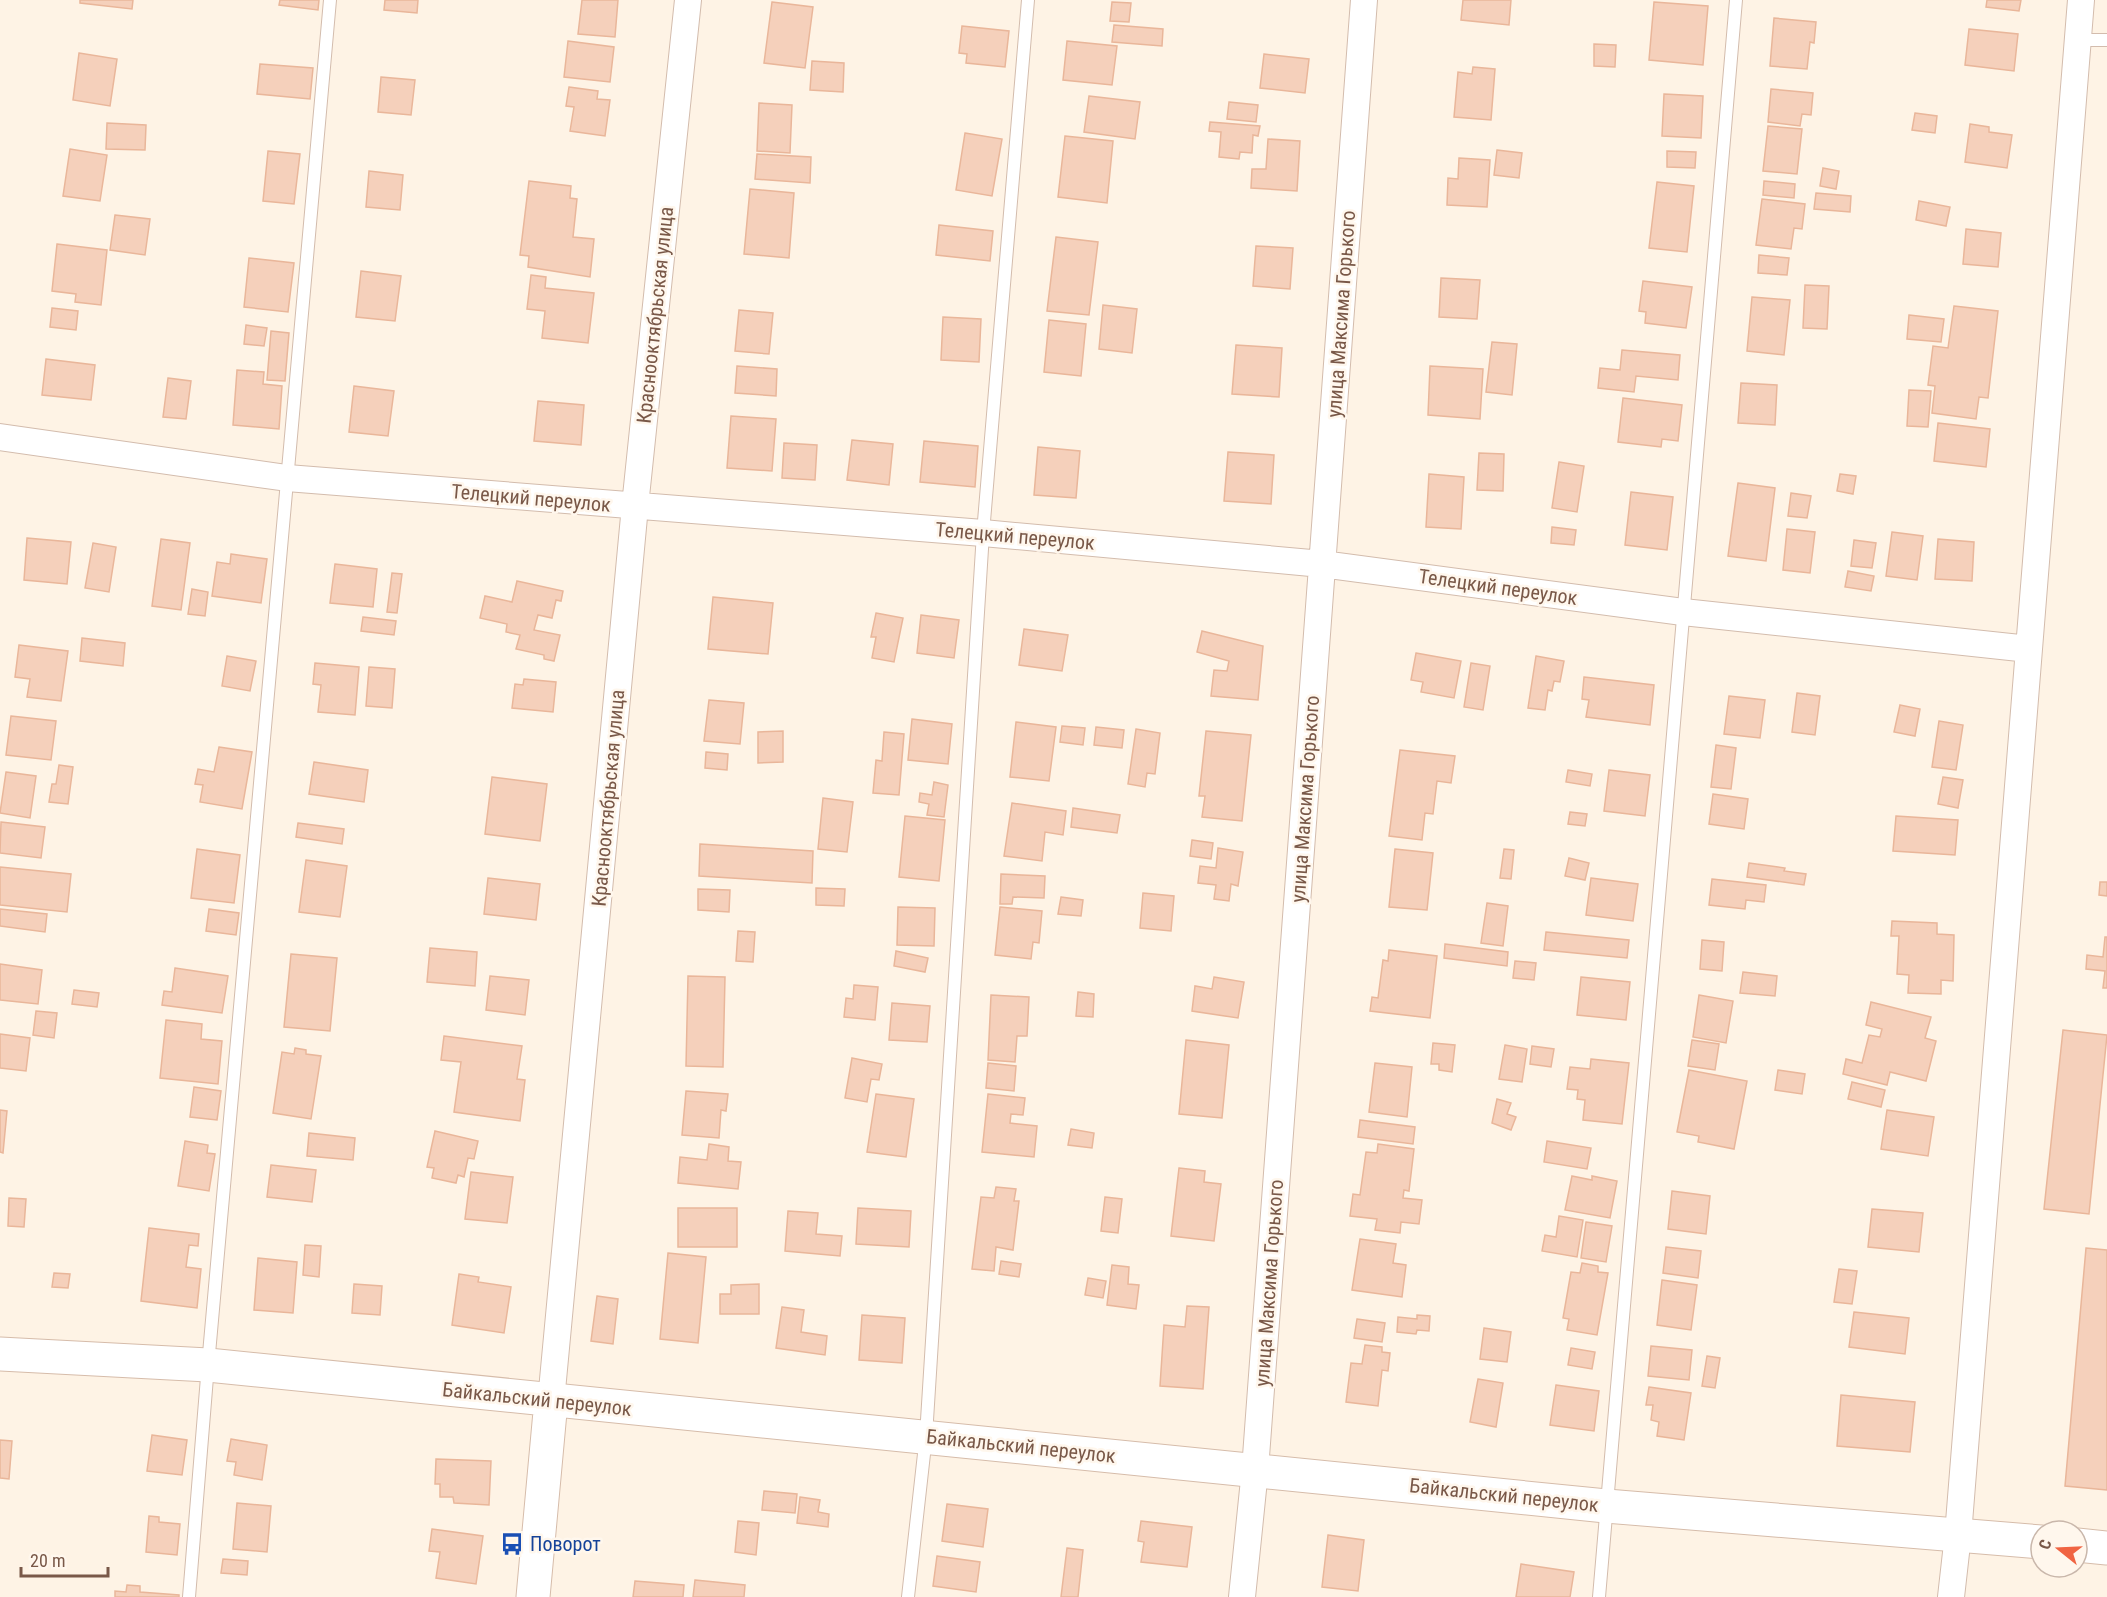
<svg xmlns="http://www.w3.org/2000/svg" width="2107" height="1597" font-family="'Roboto Condensed',sans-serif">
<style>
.building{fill:#f5d0bb;stroke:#e9b69a;stroke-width:1.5}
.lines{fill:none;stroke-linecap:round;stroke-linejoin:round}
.lane-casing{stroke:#d3bcad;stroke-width:14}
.street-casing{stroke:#d3bcad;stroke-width:28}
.secondary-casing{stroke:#d6bcaa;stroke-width:35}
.lane{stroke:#fff;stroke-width:12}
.street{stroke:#fff;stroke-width:26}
.secondary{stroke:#fff;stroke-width:33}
.labels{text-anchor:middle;stroke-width:5;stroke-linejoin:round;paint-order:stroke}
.street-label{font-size:20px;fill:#795848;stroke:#fff7ed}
.transit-label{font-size:20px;fill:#164399;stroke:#fff7ed;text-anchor:start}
</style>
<rect width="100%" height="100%" fill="#fef3e5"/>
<path class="building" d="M80 0H133L132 9 80 3Z
M280 0H319L318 10 279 5Z
M385 0H418L417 13 384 10Z
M582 0H618L615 37 578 34Z
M1463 0H1511L1509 25 1461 20Z
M1987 0H2021L2019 11 1986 7Z
M772 2 813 7 805 68 764 63Z
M1112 2 1131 3 1129 22 1110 21Z
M1654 2 1708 6 1703 65 1649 60Z
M1774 18 1816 22 1814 43 1810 42 1807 69 1770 66Z
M1114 25 1163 29 1162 46 1112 42Z
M962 26 1009 31 1005 67 966 63 967 54 959 53Z
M1969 29 2018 34 2014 71 1965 65Z
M568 41 614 47 610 82 564 77Z
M1067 41 1117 46 1112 85 1063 80Z
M1594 44 1616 45 1615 67 1594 66Z
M79 53 117 59 110 106 73 100Z
M1264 54 1309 59 1305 93 1260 88Z
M812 61 844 63 843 92 810 90Z
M260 64 313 68 310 99 257 94Z
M1473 67 1495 69 1491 120 1454 117 1458 72 1472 74Z
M381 77 415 80 411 115 378 112Z
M569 87 598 91 597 99 610 100 605 136 570 131 574 107 566 106Z
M1771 89 1813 93 1811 115 1802 114 1800 126 1768 122Z
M1664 94 1703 96 1701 138 1662 136Z
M1089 96 1140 102 1135 139 1084 132Z
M1229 102 1258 105 1256 122 1227 119Z
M759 103 792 105 790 153 757 151Z
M1915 113 1937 116 1935 133 1912 130Z
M1210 122 1260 126 1258 136 1253 135 1252 153 1240 152 1239 159 1219 157 1221 132 1209 131Z
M107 123 146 125 145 150 106 149Z
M1970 124 1989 127V132L2012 135 2007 168 1965 162Z
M1768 126 1802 129 1797 174 1763 171Z
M965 133 1002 139 992 196 956 190Z
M1065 136 1113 141 1107 203 1058 197Z
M1268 139 1300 141 1297 191 1251 188 1252 169H1266Z
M70 149 107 155 100 201 63 196Z
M1497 150 1522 153 1519 178 1494 175Z
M268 151 300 154 294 204 263 201Z
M1667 151 1696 152 1695 168 1667 167Z
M757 154 811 157 810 183 755 179Z
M1459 158 1490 160 1487 207 1447 205 1448 178 1458 179Z
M1823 168 1839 171 1836 189 1820 186Z
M369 171 403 175 400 210 366 207Z
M529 181 571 186 570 198 577 199 573 237 594 239 590 277 528 267 529 256 520 255Z
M1764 181 1795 184 1794 198 1763 195Z
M1657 182 1694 186 1687 252 1649 248Z
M750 189 794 193 789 258 744 254Z
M1816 193 1851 196 1850 212 1814 209Z
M1762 199 1805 204 1802 229 1794 228 1791 249 1756 245Z
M1919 201 1950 207 1946 226 1916 220Z
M115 215 150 219 145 255 110 250Z
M939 225 993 231 990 261 936 255Z
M1966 229 2001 233 1998 267 1963 264Z
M1056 237 1098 242 1089 315 1047 311Z
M57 244 107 250 101 305 75 302 76 294 52 291Z
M1256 246 1293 248 1290 289 1253 286Z
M1759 255 1789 258 1787 275 1758 273Z
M249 258 294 263 288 312 244 307Z
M361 271 401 276 395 321 356 317Z
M531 275 546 277 545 288 594 293 588 343 542 338 545 311 527 309Z
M1441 278 1480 280 1477 319 1439 317Z
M1643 281 1692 287 1686 328 1645 323 1646 312 1639 311Z
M1805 285 1829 286 1827 329 1803 328Z
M1752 297 1790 300 1784 355 1747 351Z
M1103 305 1137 309 1132 353 1099 349Z
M1954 306 1998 311 1988 398 1979 397 1976 419 1932 413 1935 386 1928 385 1933 346 1948 348Z
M52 308 78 311 76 330 50 327Z
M739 310 773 313 769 354 735 351Z
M1909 315 1944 319 1941 342 1907 339Z
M943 317 981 319 979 362 941 360Z
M1049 320 1086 324 1081 376 1044 372Z
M246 325 267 328 264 346 244 344Z
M271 331 289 333 285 381 267 380Z
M1492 342 1517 344 1512 395 1486 392Z
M1236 345 1282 348 1279 397 1232 394Z
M1622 350 1680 355 1678 380 1636 376 1634 392 1598 388 1600 368 1620 370Z
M46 359 95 365 91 400 42 395Z
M737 366 777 369 776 396 735 393Z
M1430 366 1483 369 1480 419 1428 415Z
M237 370 264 372 263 384 282 386 279 429 233 425Z
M168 378 191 381 186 419 163 417Z
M1741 383 1777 385 1775 425 1738 423Z
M354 386 394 391 388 436 349 432Z
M1909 390 1931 391 1928 427 1907 426Z
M1623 398 1682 405 1678 441 1662 439 1661 447 1618 442Z
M538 401 584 405 581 445 534 441Z
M731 416 776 419 772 471 727 468Z
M1938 423 1990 429 1986 467 1934 461Z
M852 440 893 444 889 485 847 480Z
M924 441 978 446 975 487 920 482Z
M784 443 817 445 815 480 782 478Z
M1038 447 1080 451 1076 498 1034 495Z
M1228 452 1274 455 1271 504 1224 501Z
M1479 453 1504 454 1503 491 1477 490Z
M1559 462 1584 466 1577 512 1552 508Z
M1429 474 1464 477 1461 529 1426 527Z
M1840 474 1856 476 1853 494 1837 491Z
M1738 483 1775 488 1766 561 1728 556Z
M1631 492 1673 497 1667 550 1625 545Z
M1791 493 1811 496 1807 518 1788 516Z
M1552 527 1576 530 1574 545 1551 543Z
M1787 529 1815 532 1810 573 1783 570Z
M1892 532 1923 536 1917 580 1886 576Z
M27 538 71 542 67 584 24 580Z
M161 539 190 543 181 610 152 606Z
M1938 539 1974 542 1972 581 1935 579Z
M1854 540 1876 543 1872 568 1851 566Z
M93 543 116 547 109 592 85 588Z
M231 554 267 559 261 603 212 596 217 562 230 564Z
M335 564 377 569 373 607 330 603Z
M1848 571 1874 576 1871 591 1845 587Z
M392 573 402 574 397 613 387 612Z
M517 581 563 591 561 601 556 600 552 618 538 615 534 630 560 635 554 661 544 659V655L516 649 520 635 506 632 507 624 480 618 485 596 512 602Z
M192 589 208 592 205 616 188 614Z
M713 597 773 603 768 654 708 649Z
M876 613 903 618 894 662 872 658 876 637H871Z
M921 615 959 620 954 658 917 653Z
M363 617 396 621 394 635 361 631Z
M1024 629 1068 635 1062 671 1019 665Z
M1202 631 1263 646 1258 700 1211 696 1214 670 1227 671 1229 661 1197 652Z
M82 638 125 643 123 666 80 661Z
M19 645 68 651 61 701 27 697 30 679 15 677Z
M1416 653 1461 661 1454 698 1421 692 1423 682 1411 680Z
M227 656 256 661 250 691 222 686Z
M1536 656 1564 661 1560 682 1554 681 1552 691 1548 690 1545 710 1528 708Z
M315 663 359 667 355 715 318 712 321 685 313 684Z
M1471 663 1490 666 1483 710 1464 707Z
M369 667 395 669 392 708 366 706Z
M1584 677 1654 685 1650 725 1586 717 1589 700 1582 699Z
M524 679 556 682 553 712 512 708 515 684 523 685Z
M1797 693 1820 696 1815 735 1792 732Z
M1729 696 1765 700 1760 738 1724 734Z
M709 700 744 703 740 744 704 741Z
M1900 705 1920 709 1915 736 1894 732Z
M11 716 56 721 51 760 6 755Z
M912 719 952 724 948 764 908 760Z
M1939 721 1963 725 1956 770 1932 767Z
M1016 722 1056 727 1049 781 1010 777Z
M1062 726 1085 728 1083 745 1060 742Z
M1096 727 1124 730 1122 748 1094 745Z
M1136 729 1160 733 1155 774 1147 773 1145 787 1128 784Z
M783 731V762L758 763V732Z
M1206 731 1251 735 1242 821 1202 817 1205 796H1199Z
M884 732 904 734 899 795 873 793 876 760 882 761Z
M1716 745 1736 748 1731 789 1711 787Z
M219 747 252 752 242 809 200 802 203 785 195 784 198 769 214 772Z
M1400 750 1455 756 1451 783 1437 781 1433 814 1425 813 1422 840 1389 836Z
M706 752 728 754 727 770 705 768Z
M314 762 368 770 364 802 309 794Z
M59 765 73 767 68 804 49 802 52 784H56Z
M1568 770 1592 774 1590 786 1566 782Z
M1609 770 1650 775 1645 816 1604 811Z
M6 772 36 776 30 818 0 813Z
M492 777 547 784 540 841 485 834Z
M1943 777 1963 780 1958 808 1938 804Z
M934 782 948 785 944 817 927 815 929 804 919 802 920 793 932 795Z
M1713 794 1748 799 1744 829 1709 824Z
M823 798 853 802 847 852 818 849Z
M1012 803 1066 811 1063 835 1045 832 1042 861 1004 856Z
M1073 808 1120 815 1117 833 1071 827Z
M1570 812 1587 814 1585 826 1568 824Z
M905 816 945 820 939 881 899 877Z
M1896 816 1958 820 1955 855 1893 851Z
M1 822 45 827 41 858 0 853Z
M298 823 344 829 342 844 296 837Z
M1192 840 1213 843 1211 859 1190 856Z
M700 844 813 851 812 883 699 876Z
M1218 848 1243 852 1238 886 1231 884 1229 901 1214 899 1216 885 1198 883 1200 866 1216 868Z
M197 849 240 855 234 903 191 898Z
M1395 849 1433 853 1427 910 1389 907Z
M1504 849 1514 850 1511 879 1500 878Z
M1569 858 1589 863 1585 880 1565 876Z
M306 860 347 866 340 917 299 912Z
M1749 863 1785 868 1784 871 1806 874 1804 885 1747 877Z
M0 867 71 874 67 912 0 905Z
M1001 874 1045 876 1044 898 1013 897 1012 904H1000Z
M488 878 540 884 536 920 484 914Z
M1591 878 1638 884 1633 921 1586 915Z
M1712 879 1766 885 1764 902 1746 900 1745 909 1709 905Z
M2100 882H2107V896L2099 895Z
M816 888 845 889 844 906 816 905Z
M698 889 730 890 729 912 698 910Z
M1143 893 1174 896 1171 931 1140 928Z
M1061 897 1083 900 1081 916 1058 914Z
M1487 903 1508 906 1503 946 1481 943Z
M898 907 935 908 934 946 897 945Z
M1000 907 1042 911 1039 943 1033 942 1031 959 995 955Z
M0 909 47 914 45 932 0 926Z
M209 909 239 913 236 935 206 931Z
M1892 921 1937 923V934L1954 935 1953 981 1941 980V994L1908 993 1909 975 1897 974 1899 936H1891Z
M738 931 755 932 753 962 736 961Z
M1546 932 1629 940 1627 958 1544 950Z
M2105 937H2107V988H2103L2105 971 2086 969 2087 955 2103 957Z
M1702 940 1724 942 1722 971 1700 969Z
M1445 944 1508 952 1507 966 1444 958Z
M430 948 477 952 475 986 427 982Z
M1389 950 1437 956 1430 1018 1370 1011 1372 997 1378 998 1383 960 1388 961Z
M896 951 928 958 925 972 894 966Z
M291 954 337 958 330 1031 284 1027Z
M1515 961 1536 963 1534 980 1513 978Z
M0 964 42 970 38 1004 0 1000Z
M175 968 228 976 222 1013 162 1005 164 991 172 992Z
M1743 972 1777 976 1775 996 1740 993Z
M490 976 529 980 525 1015 486 1010Z
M688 976 725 977 723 1067 686 1066Z
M1214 977 1244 982 1238 1018 1192 1011 1195 986 1212 989Z
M1581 977 1630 982 1626 1020 1577 1015Z
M854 985 878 987 875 1020 844 1017 846 998 853 999Z
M74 990 99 993 97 1007 72 1004Z
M1078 992 1094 994 1093 1017 1076 1016Z
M991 995 1029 997 1027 1036H1017L1015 1062 988 1060Z
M1699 995 1733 1001 1726 1043 1693 1037Z
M1871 1002 1931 1017 1925 1038 1936 1041 1926 1081 1890 1072 1887 1085 1843 1074 1846 1059 1862 1063 1869 1035 1880 1037 1882 1029 1866 1025Z
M892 1003 930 1006 927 1042 889 1040Z
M36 1011 57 1013 54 1038 33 1035Z
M166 1020 202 1024 201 1039 222 1041 218 1084 160 1078Z
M2063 1030 2107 1035 2089 1214 2044 1209Z
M0 1034 30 1038 26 1071 0 1068Z
M444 1036 522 1046 517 1079 525 1080 520 1121 454 1112 461 1062 441 1060Z
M1186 1040 1229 1045 1222 1118 1179 1114Z
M1692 1040 1719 1044 1715 1070 1688 1066Z
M1433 1043 1455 1045 1452 1072 1439 1070V1064H1431Z
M1505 1045 1527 1049 1522 1082 1499 1079Z
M1532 1046 1554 1049 1551 1067 1530 1064Z
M295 1048 306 1050V1054L321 1056 311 1119 273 1113 282 1052 294 1054Z
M852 1058 882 1064 879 1080 871 1079 867 1102 845 1098Z
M1591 1059 1629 1063 1622 1124 1583 1120 1585 1100 1577 1099 1578 1090 1567 1089 1570 1067 1590 1069Z
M988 1063 1016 1066 1014 1091 986 1088Z
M1375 1063 1412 1067 1407 1117 1369 1112Z
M1689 1070 1747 1081 1734 1149 1698 1142 1699 1136 1677 1132Z
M1778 1070 1805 1074 1802 1094 1775 1090Z
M1852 1082 1885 1090 1881 1107 1848 1099Z
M194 1087 221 1091 217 1120 190 1117Z
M686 1091 728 1094 726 1111 721 1110 719 1138 682 1135Z
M876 1094 914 1099 906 1157 867 1152Z
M988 1094 1025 1098 1023 1115 1011 1114 1010 1123 1037 1126 1034 1157 982 1152Z
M1497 1099 1511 1103 1507 1114 1516 1117 1511 1130 1492 1123Z
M0 1110 7 1111 3 1153 0 1152Z
M1887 1110 1934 1117 1928 1156 1881 1149Z
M1360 1120 1415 1127 1413 1144 1358 1137Z
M1071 1129 1094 1133 1092 1148 1068 1145Z
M435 1131 478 1141 474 1159 468 1158 464 1177 458 1175 456 1183 432 1178 434 1168 427 1167Z
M309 1133 355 1138 353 1160 307 1156Z
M185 1141 208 1145 207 1153 215 1154 209 1191 178 1186Z
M1547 1141 1591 1148 1587 1169 1544 1162Z
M709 1144 729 1147 728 1161 741 1162 738 1189 678 1183 680 1157 707 1160Z
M1378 1144 1414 1149 1409 1191 1404 1190 1403 1198 1422 1200 1419 1224 1401 1222 1400 1233 1375 1230 1377 1219 1350 1216 1353 1194 1360 1195 1366 1152 1377 1153Z
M271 1165 316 1170 312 1202 267 1197Z
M1179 1168 1205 1171 1204 1182 1221 1184 1214 1241 1171 1236Z
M471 1172 513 1177 507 1223 465 1219Z
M1572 1176 1592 1180V1176L1617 1181 1610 1218 1565 1210Z
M996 1187 1016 1189 1014 1201H1019L1013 1250 996 1247 994 1271 972 1269 981 1197 994 1198Z
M1672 1191 1710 1196 1706 1234 1668 1229Z
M1105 1197 1122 1199 1118 1233 1101 1231Z
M9 1198 26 1199 24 1227 8 1226Z
M678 1208H737V1247H678Z
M858 1208 911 1211 909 1247 856 1244Z
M1872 1209 1923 1213 1919 1252 1868 1247Z
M788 1211 818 1213 816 1234 842 1236 840 1256 785 1251Z
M1559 1216 1583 1220 1577 1257 1542 1251 1545 1235 1556 1237Z
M1586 1222 1612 1226 1606 1262 1581 1258Z
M149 1228 199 1234 198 1246 189 1245 186 1267 201 1269 197 1308 141 1301Z
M1360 1239 1396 1244 1393 1263 1406 1265 1402 1297 1352 1290Z
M305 1245 321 1246 319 1277 303 1275Z
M1666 1247 1701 1251 1698 1278 1663 1273Z
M2086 1248 2107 1250V1490L2065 1486Z
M668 1253 706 1257 698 1343 660 1339Z
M258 1258 297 1262 293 1313 254 1310Z
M1001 1261 1021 1264 1019 1277 999 1274Z
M1582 1263 1598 1266V1272L1608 1273 1597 1335 1567 1330 1569 1319 1563 1318 1571 1272 1580 1273Z
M1112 1265 1129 1267 1128 1284 1139 1285 1136 1309 1107 1305Z
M1839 1269 1857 1271 1852 1304 1834 1302Z
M54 1273 70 1274 68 1288 52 1287Z
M459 1274 479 1277 478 1282 511 1287 504 1333 452 1325Z
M1088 1278 1106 1281 1103 1298 1085 1295Z
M1662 1280 1697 1285 1691 1330 1657 1325Z
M354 1284 382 1286 380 1315 352 1313Z
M759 1284V1314H720V1294H731V1285Z
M597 1296 618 1299 613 1344 591 1341Z
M1187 1306 1209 1307 1203 1389 1160 1386 1164 1325 1185 1327Z
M782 1307 804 1310 801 1332 827 1336 825 1355 776 1348Z
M1854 1312 1909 1318 1905 1354 1849 1347Z
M862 1315 905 1318 902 1363 859 1360Z
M1417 1315 1430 1316 1429 1331 1417 1330 1416 1334 1397 1332 1398 1317 1417 1319Z
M1357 1319 1385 1323 1382 1342 1354 1338Z
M1484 1328 1511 1332 1507 1362 1480 1359Z
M1365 1345 1382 1347V1352L1390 1353 1388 1371 1382 1370 1378 1406 1346 1402 1351 1363 1362 1364Z
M1651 1346 1692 1350 1689 1380 1648 1376Z
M1571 1348 1595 1352 1592 1369 1568 1365Z
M1707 1356 1720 1358 1715 1388 1702 1386Z
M1478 1379 1503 1383 1496 1427 1470 1422Z
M1556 1385 1599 1391 1594 1431 1550 1425Z
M1649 1387 1691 1393 1684 1440 1657 1436 1659 1422 1651 1420 1653 1405H1646Z
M1841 1395 1915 1402 1910 1452 1837 1446Z
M152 1435 187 1440 182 1475 147 1471Z
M231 1439 267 1445 262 1480 234 1475 236 1462 227 1461Z
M0 1440 12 1441 9 1479 0 1478Z
M436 1459 491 1461 489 1505 454 1503 453 1497H440V1484H435Z
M764 1491 797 1494 795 1513 762 1510Z
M800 1497 820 1500 818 1512 829 1514 828 1527 797 1523Z
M237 1503 271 1506 267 1552 233 1549Z
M947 1504 988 1509 983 1547 942 1541Z
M149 1516 159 1517V1522L180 1524 177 1555 146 1552Z
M738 1521 759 1523 756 1555 735 1552Z
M1141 1521 1192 1527 1187 1567 1141 1562 1144 1542 1138 1541Z
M432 1529 483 1536 476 1584 436 1578 440 1552 429 1551Z
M1328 1535 1364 1540 1358 1591 1322 1587Z
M1067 1548 1083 1550 1078 1597H1061Z
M937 1556 980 1562 976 1592 933 1586Z
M223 1559 248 1561 247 1575 221 1573Z
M1521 1564 1574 1572 1570 1597H1516Z
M695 1580 745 1585 744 1597H693Z
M635 1581 684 1585 683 1597H633Z
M127 1585 140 1586V1592L179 1595V1597H115V1591L126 1592Z"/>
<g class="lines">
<g class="lane-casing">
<path id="lane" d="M2078 40H2107
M189 1597 208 1365 330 0
M908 1597 926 1436 983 533 1028 0
M1599 1597 1736 0"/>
</g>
<g class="street-casing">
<path id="street" d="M0 437 287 478 983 533 1322 564 1683 612 2029 649
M551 1401 635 506 688 0
M1242 1597 1255 1470 1364 0
M1951 1597 1958 1535 2081 0"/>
</g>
<g class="secondary-casing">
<path id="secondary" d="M0 1354 208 1365 1606 1506 2041 1542
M2077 1545 2107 1548
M533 1597 551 1401"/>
</g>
<use href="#lane" class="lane"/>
<use href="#street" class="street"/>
<use href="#secondary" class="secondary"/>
</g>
<defs>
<g id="bus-bare" transform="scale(1.8)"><path d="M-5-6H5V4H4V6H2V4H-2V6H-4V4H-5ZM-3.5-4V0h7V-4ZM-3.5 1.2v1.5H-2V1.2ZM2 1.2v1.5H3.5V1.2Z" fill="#1a4fb4" stroke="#fff7ed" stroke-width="2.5" paint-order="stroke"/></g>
</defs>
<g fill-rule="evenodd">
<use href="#bus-bare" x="512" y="1544"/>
</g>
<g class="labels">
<g class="street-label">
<text transform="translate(1341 314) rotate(-86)" y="7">улица Максима Горького</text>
<text transform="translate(655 315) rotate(-84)" y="7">Краснооктябрьская улица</text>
<text transform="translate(531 498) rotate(5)" y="7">Телецкий переулок</text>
<text transform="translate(1015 536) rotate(5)" y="7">Телецкий переулок</text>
<text transform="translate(1498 587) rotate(8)" y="7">Телецкий переулок</text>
<text transform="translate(608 798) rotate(-85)" y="7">Краснооктябрьская улица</text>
<text transform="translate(1305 799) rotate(-86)" y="7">улица Максима Горького</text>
<text transform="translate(1269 1283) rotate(-86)" y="7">улица Максима Горького</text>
<text transform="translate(537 1399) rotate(6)" y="7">Байкальский переулок</text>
<text transform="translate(1021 1446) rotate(6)" y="7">Байкальский переулок</text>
<text transform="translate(1504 1495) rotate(6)" y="7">Байкальский переулок</text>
</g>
<g class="transit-label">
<text x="530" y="1551">Поворот</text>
</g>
</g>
<g transform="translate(2059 1549) rotate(288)"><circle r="28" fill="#fff7ed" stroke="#c9b7ab" stroke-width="1.5"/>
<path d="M0-4.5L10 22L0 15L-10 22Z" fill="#f06442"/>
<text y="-9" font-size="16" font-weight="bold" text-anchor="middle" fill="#795848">С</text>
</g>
<path d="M21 1567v9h87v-9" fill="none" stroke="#795848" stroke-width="3"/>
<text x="30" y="1567" font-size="18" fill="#795848" stroke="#fff7ed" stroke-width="4.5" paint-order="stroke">20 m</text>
</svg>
